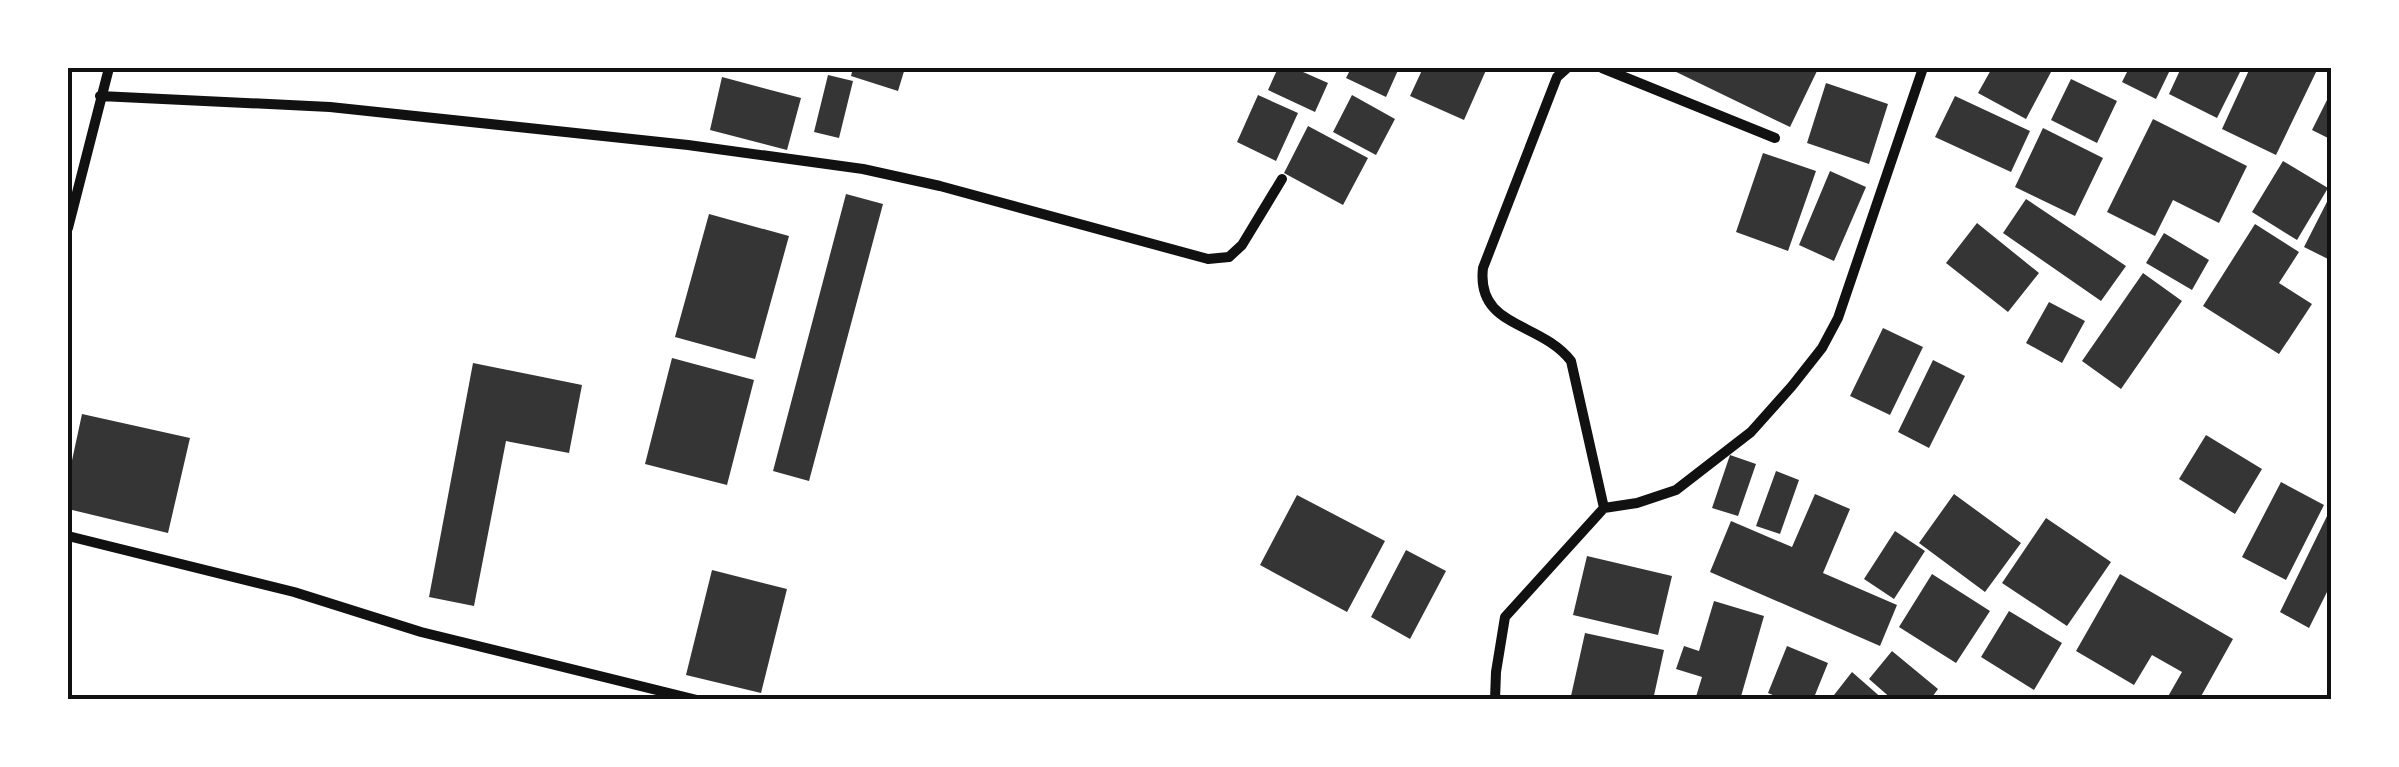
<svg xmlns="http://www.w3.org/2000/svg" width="2399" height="767" font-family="Commissioner,sans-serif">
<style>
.building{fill:#353535}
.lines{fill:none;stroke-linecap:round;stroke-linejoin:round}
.minor{stroke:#111;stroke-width:10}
.neatline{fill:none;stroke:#111;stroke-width:4}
</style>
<rect width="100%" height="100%" fill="#fff"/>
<path class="building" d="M853 68H905L898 91 851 76Z
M1278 68H1294L1328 83 1315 112 1268 90Z
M1351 68H1399L1386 97 1346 78Z
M1423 68H1487L1464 120 1410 96Z
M1668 68H1809L1817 71 1790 127Z
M1992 68H2042L2051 72 2026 119 1978 93Z
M2129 68H2171L2156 99 2122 82Z
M2181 68H2242L2217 118 2169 94Z
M2250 68H2318L2276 155 2222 129Z
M828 75 853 81 839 138 814 132Z
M722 77 801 98 787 150 710 130Z
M2071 79 2117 101 2097 143 2051 120Z
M1826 83 1888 104 1869 164 1807 143Z
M2332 90V140L2312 130Z
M1258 95 1298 113 1276 161 1237 142Z
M1352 95 1395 119 1376 155 1333 132Z
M1955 96 2030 131 2011 172 1935 137Z
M2153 119 2247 166 2219 223 2173 200 2155 236 2107 212Z
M1308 126 1368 158 1343 205 1284 173Z
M2043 128 2103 158 2075 216 2015 187Z
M1763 153 1816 171 1788 251 1736 232Z
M2283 161 2328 188 2297 240 2252 212Z
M1830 171 1866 187 1834 261 1799 245Z
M2332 192V261L2304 247Z
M846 194 883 204 809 481 773 471Z
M2026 199 2126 266 2101 301 2003 233Z
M709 214 789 236 755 359 675 337Z
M1977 223 2039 273 2008 312 1946 263Z
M2255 224 2299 252 2279 283 2312 304 2279 354 2203 306Z
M2164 233 2209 260 2192 290 2146 263Z
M2143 273 2182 301 2121 389 2082 361Z
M2049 302 2085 321 2062 363 2026 343Z
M1883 328 1923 347 1890 415 1850 396Z
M672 358 754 380 727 485 645 464Z
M1933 360 1965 376 1929 448 1898 432Z
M473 363 582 385 569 453 506 441 474 606 429 597Z
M82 414 190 438 168 533 68 509V479Z
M2206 435 2262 469 2235 514 2179 479Z
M1730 455 1756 464 1738 516 1712 508Z
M1776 471 1799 480 1780 534 1756 526Z
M2281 482 2324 505 2286 580 2242 557Z
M1815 494 1850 509 1823 573 1897 605 1880 646 1710 572 1731 521 1792 547Z
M1954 494 2021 543 1985 592 1919 543Z
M1297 495 1385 541 1347 612 1260 565Z
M2328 514 2332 515V582L2309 628 2280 612Z
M2046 518 2111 562 2067 626 2002 583Z
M1895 531 1925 551 1894 599 1864 579Z
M1406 550 1446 571 1410 639 1371 617Z
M1587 556 1672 576 1658 635 1573 615Z
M712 570 787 589 761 693 686 675Z
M1932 574 1990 611 1956 663 1899 627Z
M2120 574 2233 639 2199 700H2166L2182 672 2152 655 2134 685 2076 651Z
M1714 601 1764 616 1740 700H1695L1702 677 1676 669 1684 646 1699 651Z
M2009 611 2062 643 2034 690 1981 657Z
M1585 633 1664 650 1653 700H1586L1571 696Z
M1787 646 1828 663 1813 700H1785L1768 693Z
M1892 651 1938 689 1930 700H1893L1869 679Z
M1852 672 1884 700H1839L1834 695Z"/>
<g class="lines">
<path class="minor" d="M1602 68 1775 138
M100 96 330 107 688 145 863 169 940 186 1208 259 1229 257 1242 245 1282 179
M68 228 109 68
M1604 508 1637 503 1676 490 1751 432 1792 386 1822 348 1838 318 1923 68
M68 536 294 592 421 632 697 700
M1495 700 1496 672 1505 617 1604 508 1571 361C1540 321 1476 328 1483 268L1557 77 1567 68"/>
</g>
<rect width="2399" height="767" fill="none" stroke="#ffffff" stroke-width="140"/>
<rect x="70" y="70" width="2259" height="627" class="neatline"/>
</svg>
